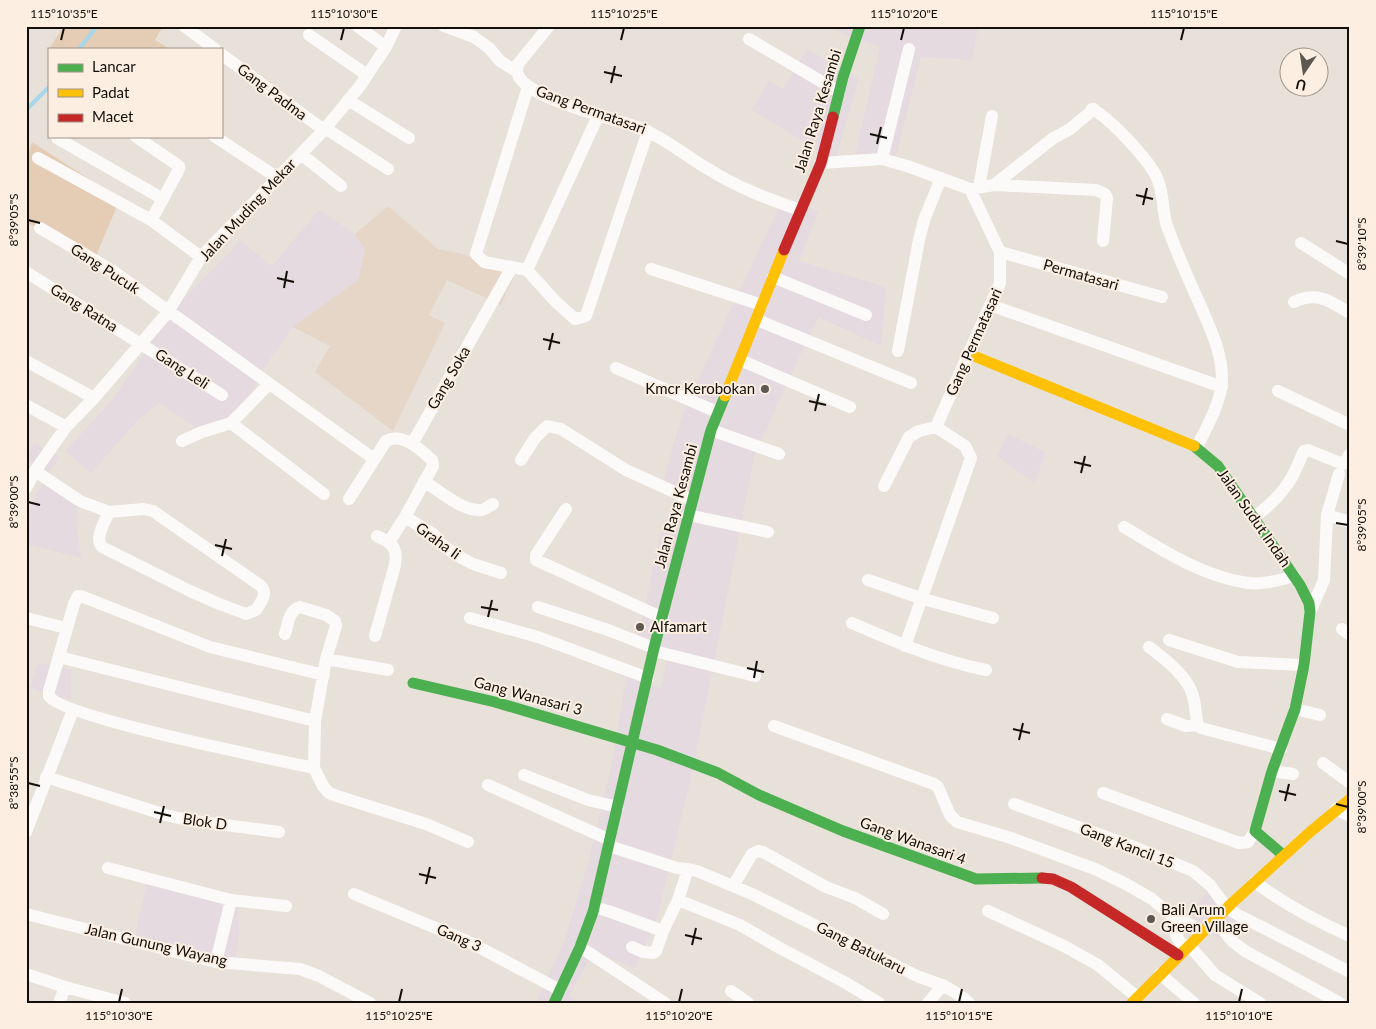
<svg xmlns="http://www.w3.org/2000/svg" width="1376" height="1029" font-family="Lato,sans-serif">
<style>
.commercial{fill:#e5dae0}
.built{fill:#e5d6c8}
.green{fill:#e4cdb4}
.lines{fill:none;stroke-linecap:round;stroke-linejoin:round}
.stream{stroke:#a8d6ea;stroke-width:4}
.street{stroke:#fcfaf9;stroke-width:12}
.fast{stroke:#4caf50;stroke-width:11}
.slow{stroke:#ffc107;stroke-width:11}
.jam{stroke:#c62828;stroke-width:11}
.ticks{fill:none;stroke:#120e09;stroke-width:2}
.poi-dot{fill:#5d5852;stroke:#fceee0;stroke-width:2}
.labels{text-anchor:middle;stroke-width:4;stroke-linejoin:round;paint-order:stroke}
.street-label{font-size:15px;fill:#120e09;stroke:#fceee0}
.poi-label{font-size:15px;fill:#120e09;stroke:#fceee0;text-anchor:start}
.neatline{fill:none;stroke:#120e09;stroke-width:2}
.ticks-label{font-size:12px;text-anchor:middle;fill:#120e09}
</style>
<rect width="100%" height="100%" fill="#e8e1d9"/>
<path class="commercial" d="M837 26H978L972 60 921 57 895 160 853 164 880 47 835 31Z
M807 49 859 78 835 161 752 110 769 81 783 89Z
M783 198 819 211 799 261 886 287 881 346 818 317 755 453 694 764 656 923 635 968 594 952 569 996 583 1003H536L565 939 589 860 613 758 626 676 661 688 668 655 636 644 663 523 683 494 663 483 676 435 686 405Z
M319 210 355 234 365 249 358 280 293 327 262 371 244 406 205 434 159 403 137 421 91 473 65 451 112 400 179 303 229 253 240 240 272 266Z
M1008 434 1045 452 1035 484 997 456Z
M34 443 59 457 50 472 26 459Z
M45 481 82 501 77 510V529L81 558 26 544V521L34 498Z
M38 663 71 670V700L30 688Z
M147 882 238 906 239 938 233 968 133 944Z
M1212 886 1246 914 1218 939 1189 913Z"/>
<path class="built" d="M388 206 438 249 463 254 514 277 501 305 447 280 429 315 445 323 393 431 315 372 330 346 293 327 358 280 365 249 355 234Z"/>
<path class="green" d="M64 26H163L155 40 170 49H49Z
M32 142 120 199 95 258 26 222V160Z"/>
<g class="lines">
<path class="stream" d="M79 49 97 26
M26 110 49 87"/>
<path class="street" d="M184 26 215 49
M357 26 386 47
M444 26 474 37 489 48 500 61 516 71
M549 26 518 64C517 68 516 71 518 75 528 98 607 117 631 125 660 134 684 155 710 170 738 188 769 199 800 210
M309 35 367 75
M749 39 839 92
M221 54 324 130
M528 87 476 254 484 262 527 270 555 301 575 319 586 316 648 131
M348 100 409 138
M1092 109C1110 118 1149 160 1157 178 1164 193 1162 211 1167 226 1177 254 1189 280 1201 307 1211 330 1221 351 1222 376 1223 400 1207 426 1197 447
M325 128 388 169
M135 136 179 166V169L163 199
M214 136 278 178
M57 138 163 199 151 220 201 257
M301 154 341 186
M38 158 151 220
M882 159 909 49
M821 163 882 159 907 166 970 189 1000 252V283L936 427
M994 185 1052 139 1070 129 1094 109
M979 187 992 116
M970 189 994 185 1096 190 1105 194 1107 198 1103 241
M40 228 113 271 374 459
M1301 243 1350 274
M1000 252 1162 297
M651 269 762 305
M527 270 598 116
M26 272 222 395
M773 277 866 315
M1294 302C1317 291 1330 301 1350 313
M990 305 1222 387
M757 320 911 383
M898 351 919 240 924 220 941 178
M740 360 850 407
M26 361 94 398
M616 368 717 412
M1278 391 1350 425
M26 405 66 427
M231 423 324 494
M711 430 779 454
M182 441 202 432 231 423 269 384
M412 444 512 267
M521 460 535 438 547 426 561 429 626 470 692 500
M35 471 80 501 109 512
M424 481C438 490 461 510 478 510 483 511 488 507 493 504
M884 486 909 437 919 431 936 427
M26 488 35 471 66 427 94 398 168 312 201 257 324 130 360 86 386 47 396 26
M349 499 386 441C402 432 420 449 432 460L433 466 405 517 389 542
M144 509 153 511 261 586C268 594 261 602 256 610L246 614 217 603 190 591 102 547C94 538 105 522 109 512Z
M566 509 536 555V560L663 618
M688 515 768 532
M1327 515 1350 522
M405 517 433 534 440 543 456 555 473 564 501 573
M1254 517C1270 506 1282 494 1292 477 1297 468 1300 459 1304 451L1308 450 1343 464 1345 462 1350 454
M1124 527C1162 550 1203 577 1248 583 1263 585 1279 580 1294 576
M868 580 923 599 993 618
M538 607 608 630 654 648
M1310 612 1324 580 1327 515 1339 474
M26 618 66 628
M470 618 538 637 648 678
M852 623C898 643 937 660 986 670
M1342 629 1350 635
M285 634C288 624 289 610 300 607L326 615 335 621 336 626 326 659 315 721 314 768 323 786 329 793 340 797 426 824 468 842
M375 636 395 565C398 547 392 543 377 536
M1169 640 1238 662 1304 665
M905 646 971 458 965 446 936 427
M1149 647C1164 658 1186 675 1192 693 1196 703 1195 715 1198 725L1201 728 1281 749
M654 651 755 676
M59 657 315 721
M326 659 388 670
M1295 709 1320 715
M1167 719 1186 726 1198 725
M774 726 934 784 938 787 950 815 957 822 1011 838 1095 869 1126 884 1152 899 1173 917 1193 926 1200 934
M1323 763 1350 783
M314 768C277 760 61 717 49 696V691L74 604 78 596H81L210 647 324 675
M1272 771 1293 774
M524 775 588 800 618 807
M46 777 166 815 187 820 279 832
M488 785 610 840
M1103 793 1239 843 1248 842 1255 831
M1014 804 1134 847 1193 871 1210 885 1227 908 1240 916 1350 972
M1336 809 1350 816
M26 832 73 710
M609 846 677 868 688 869 697 871 752 894 919 977C938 983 954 989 969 1003
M108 868 231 900 286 906
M1255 882C1284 904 1316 921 1350 936
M733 886 752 854 758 851 763 852 826 887 855 898 883 914
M354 894 467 941 560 990
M678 900 740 925 778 947 846 983 879 1003
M594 907 611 912 663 931
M988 911 1064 946 1098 965 1137 997
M26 914 216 962 300 969 319 976 370 1003
M1173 917C1173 930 1176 939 1185 948
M1215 919 1232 941 1245 951 1340 1003
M1189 945 1215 975 1260 1003
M580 947 665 1003
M632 947 643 952 653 953 656 951 663 931 678 900 688 869
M216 962 231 900
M26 974 65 987 59 1003
M1160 974 1194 1003
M65 987 125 1003
M731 991 748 1003
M928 1003 943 985"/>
<path class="fast" d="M833 117 843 77 860 26
M1194 446 1218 466 1300 585 1309 603 1310 612 1304 665 1295 709 1272 771 1255 831 1283 855
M413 683 495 702 657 750 718 773 759 795 843 831 976 879 1042 878
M554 1003 580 947 593 912 654 648 711 430 725 396"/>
<path class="slow" d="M969 354 1194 446
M725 396 784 250
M1132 1003 1232 903 1310 832 1350 799"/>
<path class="jam" d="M784 250 821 163 833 117
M1042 878 1053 879 1071 887 1178 955"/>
</g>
<path class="ticks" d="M61 40 64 28M341 40 344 28M621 40 624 28M901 40 904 28M1181 40 1184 28M604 72 622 76M611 83 615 66M870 134 887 138M877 144 881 127M1136 195 1153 199M1143 205 1147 188M28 220 40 223M1336 241 1348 244M277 278 294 282M284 288 287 271M543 339 560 343M549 350 553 333M809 401 826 405M815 411 819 394M1074 462 1091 466M1081 473 1085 456M28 502 40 505M1336 523 1348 525M215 545 232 549M222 556 226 539M481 607 498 610M488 617 492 600M747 668 764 672M754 678 757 661M1013 729 1030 733M1019 740 1023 723M28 783 40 786M1279 791 1296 795M1285 801 1289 784M1336 804 1348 807M154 812 171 816M160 823 164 806M419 874 436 878M426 884 430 867M685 935 702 939M692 945 696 928M119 1002 122 989M399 1002 402 989M679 1002 682 989M959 1002 962 989M1239 1002 1242 989"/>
<g class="poi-dot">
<circle cx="765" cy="389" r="5"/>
<circle cx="640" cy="627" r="5"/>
<circle cx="1151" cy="919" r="5"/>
</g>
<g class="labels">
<g class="street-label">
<text transform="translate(272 92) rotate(37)" y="5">Gang Padma</text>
<text transform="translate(591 110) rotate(20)" y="5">Gang Permatasari</text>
<text transform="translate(818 111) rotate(-73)" y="5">Jalan Raya Kesambi</text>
<text transform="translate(248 210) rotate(-47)" y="5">Jalan Muding Mekar</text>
<text transform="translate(105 269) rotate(33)" y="5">Gang Pucuk</text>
<text transform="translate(1081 275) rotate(16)" y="5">Permatasari</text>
<text transform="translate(84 308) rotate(32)" y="5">Gang Ratna</text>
<text transform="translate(974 342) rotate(-66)" y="5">Gang Permatasari</text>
<text transform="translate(182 369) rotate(33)" y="5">Gang Leli</text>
<text transform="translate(449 378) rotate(-60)" y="5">Gang Soka</text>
<text transform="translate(676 506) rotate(-75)" y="5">Jalan Raya Kesambi</text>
<text transform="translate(1254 518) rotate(55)" y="5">Jalan Sudut Indah</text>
<text transform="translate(438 541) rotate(36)" y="5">Graha Ii</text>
<text transform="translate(528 696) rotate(15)" y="5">Gang Wanasari 3</text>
<text transform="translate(205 822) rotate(8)" y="5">Blok D</text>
<text transform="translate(913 841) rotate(20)" y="5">Gang Wanasari 4</text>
<text transform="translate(1127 846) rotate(21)" y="5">Gang Kancil 15</text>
<text transform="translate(459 938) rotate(24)" y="5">Gang 3</text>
<text transform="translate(156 945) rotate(13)" y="5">Jalan Gunung Wayang</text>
<text transform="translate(861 948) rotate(27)" y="5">Gang Batukaru</text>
</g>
<g class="poi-label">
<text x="755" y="394" text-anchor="end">Kmcr Kerobokan</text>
<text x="650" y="632">Alfamart</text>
<text x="1161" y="915">Bali Arum<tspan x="1161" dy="17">Green Village</tspan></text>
</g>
</g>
<rect width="1376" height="1029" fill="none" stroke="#fceee0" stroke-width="55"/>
<rect x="48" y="48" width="175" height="90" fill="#fceee0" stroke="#9e948a"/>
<rect x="58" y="64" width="25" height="8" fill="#4caf50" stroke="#9e948a"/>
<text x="92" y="72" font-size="15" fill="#120e09">Lancar</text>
<rect x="58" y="89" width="25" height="8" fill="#ffc107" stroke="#9e948a"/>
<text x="92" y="98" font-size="15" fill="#120e09">Padat</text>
<rect x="58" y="114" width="25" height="8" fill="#c62828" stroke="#9e948a"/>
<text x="92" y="122" font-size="15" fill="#120e09">Macet</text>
<g transform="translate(1304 72) rotate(193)"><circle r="24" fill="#fceee0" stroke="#9e948a"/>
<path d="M0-4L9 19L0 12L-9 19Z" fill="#5d5852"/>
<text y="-8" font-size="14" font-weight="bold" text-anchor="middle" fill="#120e09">U</text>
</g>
<rect x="28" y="28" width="1320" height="974" class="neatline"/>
<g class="ticks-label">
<text x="64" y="18">115°10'35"E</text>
<text x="344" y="18">115°10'30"E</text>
<text x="624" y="18">115°10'25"E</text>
<text x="904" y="18">115°10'20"E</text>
<text x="1184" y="18">115°10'15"E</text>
<text transform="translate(14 220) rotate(-90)" y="4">8°39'05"S</text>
<text transform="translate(1362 244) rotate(-90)" y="4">8°39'10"S</text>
<text transform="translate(14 502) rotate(-90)" y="4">8°39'00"S</text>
<text transform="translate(1362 525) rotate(-90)" y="4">8°39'05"S</text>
<text transform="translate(14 783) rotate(-90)" y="4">8°38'55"S</text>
<text transform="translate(1362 807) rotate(-90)" y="4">8°39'00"S</text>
<text x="119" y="1020">115°10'30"E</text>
<text x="399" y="1020">115°10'25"E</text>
<text x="679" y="1020">115°10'20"E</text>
<text x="959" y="1020">115°10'15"E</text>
<text x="1239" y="1020">115°10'10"E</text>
</g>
</svg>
